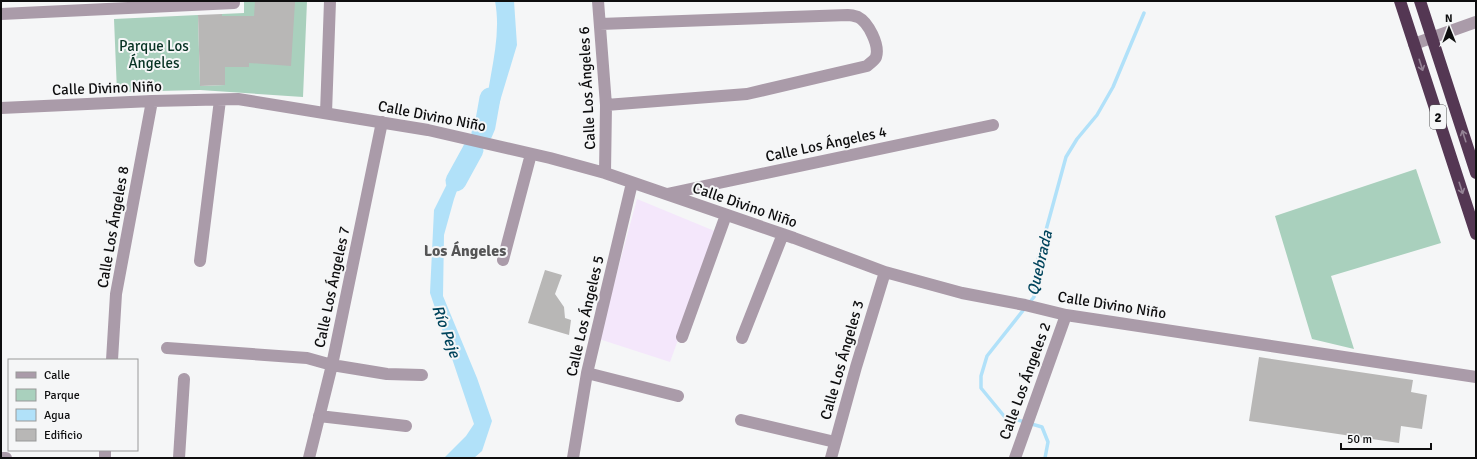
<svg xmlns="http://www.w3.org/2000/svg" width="1477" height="459" font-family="Signika,sans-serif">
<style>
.education{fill:#f4e7fb}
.green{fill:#a9d0bd}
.water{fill:#b1e1f9}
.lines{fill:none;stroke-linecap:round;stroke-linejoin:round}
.stream{stroke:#b1e1f9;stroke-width:3.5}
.river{stroke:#b1e1f9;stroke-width:21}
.building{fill:#b8b7b6}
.minor{stroke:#aa9ba9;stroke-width:12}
.highway{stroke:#543753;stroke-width:12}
.oneway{stroke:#948395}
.labels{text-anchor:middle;stroke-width:4;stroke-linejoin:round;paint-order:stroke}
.shield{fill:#f5f6f7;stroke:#535455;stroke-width:1}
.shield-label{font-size:14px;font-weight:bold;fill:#0e0e0f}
.park-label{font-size:15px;fill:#073223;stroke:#f5f6f7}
.street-label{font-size:15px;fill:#0e0e0f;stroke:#f5f6f7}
.neighbourhood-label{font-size:16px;font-weight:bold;fill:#555556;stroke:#f5f6f7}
.water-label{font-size:16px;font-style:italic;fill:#00445c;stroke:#f5f6f7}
</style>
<rect width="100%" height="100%" fill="#f5f6f7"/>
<path class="education" d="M637 199 717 232 670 362 599 339Z"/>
<path class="green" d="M244 1H307L303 97 200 90 117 92 114 19 198 15 200 86 225 85V67H249L246 16H228L222 34V14L244 13Z
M1416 169 1441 243 1331 276 1354 349 1312 339 1275 216Z"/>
<path class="water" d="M495 1H514L517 45 497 111 485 126C485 84 503 43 495 1Z
M469 157 454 199 444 235 443 296 477 378 492 421 482 451 474 458H444L466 436 474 424 430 293 434 210 449 180Z"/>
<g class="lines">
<path class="stream" d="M1029 303 1034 297 1037 263 1066 157 1077 139 1097 115 1113 87 1144 13
M1025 308 987 356 981 376V388L1004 416 1042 427 1048 442 1045 458"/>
<path class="river" d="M482 133 485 126 490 98
M456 181 473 150"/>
</g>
<path class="building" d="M255 1 295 2 291 66 249 63V67H225V85L200 86 198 15 222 14V16H254Z
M545 270 562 275 555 294 564 307 565 318 571 320 569 335 528 323Z
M1259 357 1413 380 1411 392 1427 395 1422 429 1401 426 1399 443 1249 421Z"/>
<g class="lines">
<path class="minor" d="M598 1 606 105 605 173
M1 14 234 3
M600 24 848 15C851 15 855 16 858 17 868 22 880 45 876 57 875 60 870 63 867 66L747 94 606 105
M1414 44 1476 22
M1 108 152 101 238 99 428 130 550 158 605 173 794 238 885 272 962 293 1025 305 1066 315 1476 377
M326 113 330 1
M667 194 993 125
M503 260 531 154
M200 261 220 100
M682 337 726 215
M742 338 783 234
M167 348 307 358 332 365 387 374 422 375
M112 360 116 294 152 101
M587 373 678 396
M319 416 406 426
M741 420 835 442
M1 458H6
M105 458V450
M179 458 184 379
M309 458 332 365 382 122
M573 458 587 373 632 183
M831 458 856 367 885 272
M1015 458 1066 315"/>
<path class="highway" d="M1400 1 1476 234
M1420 1 1476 173"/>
</g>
<defs><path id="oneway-shaft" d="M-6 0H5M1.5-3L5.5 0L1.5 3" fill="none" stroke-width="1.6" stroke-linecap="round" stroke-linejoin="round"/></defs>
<g class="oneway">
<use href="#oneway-shaft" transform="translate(1421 65) rotate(72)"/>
<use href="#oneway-shaft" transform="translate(1464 136) rotate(-108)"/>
<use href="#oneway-shaft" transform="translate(1461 188) rotate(72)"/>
</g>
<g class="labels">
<rect class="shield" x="1430" y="105" width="16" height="24" rx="3"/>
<g class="shield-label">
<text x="1438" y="122">2</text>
</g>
<g class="park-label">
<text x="154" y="51">Parque Los<tspan x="154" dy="17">Ángeles</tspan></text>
</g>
<g class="street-label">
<text transform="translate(107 88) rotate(-2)" y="5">Calle Divino Niño</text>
<text transform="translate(587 88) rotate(-93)" y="5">Calle Los Ángeles 6</text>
<text transform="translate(432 116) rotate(11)" y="5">Calle Divino Niño</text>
<text transform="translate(826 144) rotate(-12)" y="5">Calle Los Ángeles 4</text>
<text transform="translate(745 205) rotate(19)" y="5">Calle Divino Niño</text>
<text transform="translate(113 227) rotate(-80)" y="5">Calle Los Ángeles 8</text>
<text transform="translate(332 287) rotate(-78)" y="5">Calle Los Ángeles 7</text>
<text transform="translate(1112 305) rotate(9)" y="5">Calle Divino Niño</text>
<text transform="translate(585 316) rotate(-77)" y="5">Calle Los Ángeles 5</text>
<text transform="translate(842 360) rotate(-74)" y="5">Calle Los Ángeles 3</text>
<text transform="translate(1025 381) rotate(-70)" y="5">Calle Los Ángeles 2</text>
</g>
<g class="neighbourhood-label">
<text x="465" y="256">Los Ángeles</text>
</g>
<g class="water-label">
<text transform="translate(1039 263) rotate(-77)" y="6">Quebrada</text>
<text transform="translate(447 331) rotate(70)" y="6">Río Peje</text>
</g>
</g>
<rect width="1477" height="459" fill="none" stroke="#0e0e0f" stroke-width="4"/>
<rect x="8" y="359" width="130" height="92" fill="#f5f6f7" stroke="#99999a"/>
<rect x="16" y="372" width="20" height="6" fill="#aa9ba9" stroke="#99999a"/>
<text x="44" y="379" font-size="12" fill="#0e0e0f">Calle</text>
<rect x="16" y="389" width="20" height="12" fill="#a9d0bd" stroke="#99999a"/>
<text x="44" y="399" font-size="12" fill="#0e0e0f">Parque</text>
<rect x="16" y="409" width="20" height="12" fill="#b1e1f9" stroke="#99999a"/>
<text x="44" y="419" font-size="12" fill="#0e0e0f">Agua</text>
<rect x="16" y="429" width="20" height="12" fill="#b8b7b6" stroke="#99999a"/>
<text x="44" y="439" font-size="12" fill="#0e0e0f">Edificio</text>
<g transform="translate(1449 28) rotate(359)" stroke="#f5f6f7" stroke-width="3" paint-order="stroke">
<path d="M0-3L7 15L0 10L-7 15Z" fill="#0e0e0f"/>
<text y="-6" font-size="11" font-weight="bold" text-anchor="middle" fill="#0e0e0f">N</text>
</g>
<path d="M1341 443v6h90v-6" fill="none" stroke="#0e0e0f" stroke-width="2"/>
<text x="1347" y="443" font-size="12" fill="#0e0e0f" stroke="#f5f6f7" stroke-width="3" paint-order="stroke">50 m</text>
</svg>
